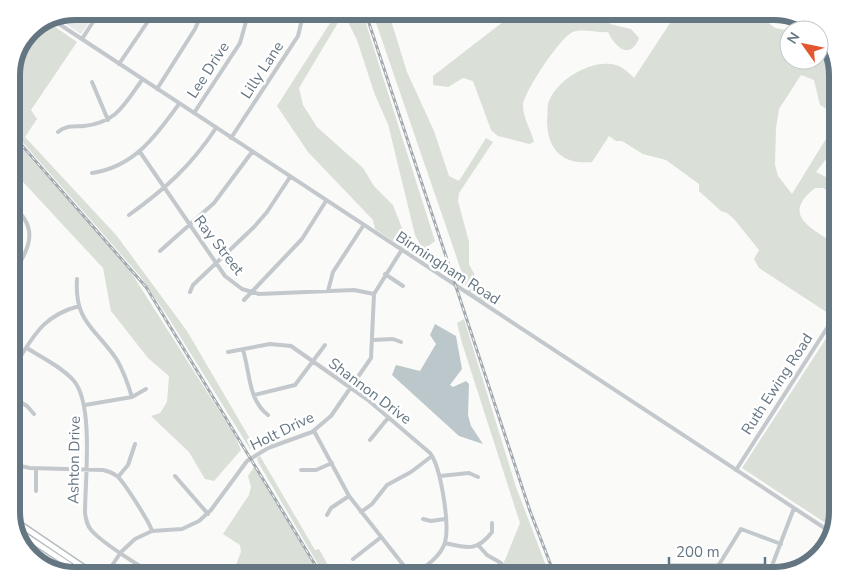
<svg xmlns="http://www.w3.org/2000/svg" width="849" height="587" font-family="'Nunito Sans',sans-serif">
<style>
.built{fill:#e8e9e9}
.green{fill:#dadfd7;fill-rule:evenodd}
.water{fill:#bbc7cb}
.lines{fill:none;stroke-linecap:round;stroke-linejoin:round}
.major-casing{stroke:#b5babe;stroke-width:8}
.minor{stroke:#c3c8cc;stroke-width:4}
.major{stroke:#fff;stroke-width:5}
.rail-casing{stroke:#a2aab0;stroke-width:3}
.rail{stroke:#fff;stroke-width:1;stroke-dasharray:4;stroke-linecap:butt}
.labels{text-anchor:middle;stroke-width:5;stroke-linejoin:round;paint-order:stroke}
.street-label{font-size:15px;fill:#657683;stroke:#fff}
.rim{fill:none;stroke:#657683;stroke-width:6}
</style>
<rect width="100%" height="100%" fill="#fafaf8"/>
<path class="built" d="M75 11H97L81 34 57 18Z
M17 536 77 576 39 565 20 544Z"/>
<path class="green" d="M332 11H345L299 88 303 105 317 127 363 168 374 186 393 205 405 236 426 260 424 262 375 229 373 220 308 152 277 106 332 20Z
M351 11H362L435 241 423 250 415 235 388 124 375 95 357 40 349 24 348 16Z
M372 11H388L407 72 434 131 449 176 459 181 486 138 493 142 459 193 458 201 469 242V264L486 297 484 302 466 290 462 273Z
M517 11H605L610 24 631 29 639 38C630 61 615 47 608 32 597 33 583 28 573 32 561 36 524 92 523 105 523 119 531 129 534 142L529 144 498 136 491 130 473 81 463 78 448 87 433 85V76Z
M678 11H753L775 28 786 30 789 38V60H819V55L836 66 838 144 816 172 828 178 838 175V184L835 185 831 193 823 188H815C779 216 814 229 838 246V303L831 315 759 268 754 259 759 250 734 219 727 213 721 211 699 191V184L666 160 643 154 622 141H616L609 136 592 162C562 165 547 149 547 120 548 115 547 109 548 104 555 80 592 58 616 65 623 67 629 73 634 78ZM801 75 814 80 820 105 832 112 837 121 792 194 778 176 775 165 776 128 779 109Z
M48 22 77 42 31 110 37 119 25 137 117 236 139 266 187 331 256 449H250L168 317 140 276 11 129V71L30 30Z
M11 136 127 266 235 436 241 450 214 481 205 479 189 452 151 416 160 413 167 402 169 376 148 358 111 311 103 268 11 169Z
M464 319 516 487 550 576H495L505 560 520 523 462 343 457 323Z
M838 320V513L833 528 742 468Z
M260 456 315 550 319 549 334 576H325L258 462 257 458Z
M254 467 313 564 320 576H260L253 569 246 571 236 565 241 552 240 545 223 534 249 495 251 487 248 476Z"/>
<path class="water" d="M435 324 456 336 462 369 450 385 453 387 466 381 469 384 468 415 471 426 483 444 459 436 392 375 396 365 420 371 436 344 430 335Z"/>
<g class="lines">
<g class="major-casing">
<path id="major" d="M12 519 96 576
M15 529 86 576"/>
</g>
<path class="minor" d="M53 20 832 533
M82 39 100 11
M119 64 155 11
M92 82 108 120
M157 89 195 29 203 11
M194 113 240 43 249 11
M58 132C66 125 74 127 84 126 117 122 124 105 142 80
M231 138 298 36 304 11
M140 152 225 276 242 289 259 294 354 290 374 294
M92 173C134 167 156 136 179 104
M11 206C42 227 28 252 11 277
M129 215C165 189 191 166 216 128
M160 251 214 203 252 152
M385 274 403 286
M77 279C74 323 97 329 117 360 124 372 128 384 132 397
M328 291 333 272 363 226
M190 292 193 285 254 227 267 212 290 177
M244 300 302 239 326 201
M373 340 393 339 401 342
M27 348C42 358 62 367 74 381 94 405 85 481 85 513 86 520 87 526 92 531 103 543 145 571 160 576
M243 350C250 372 248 400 268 415
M228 352 270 344 291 346 368 400 430 453C441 467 451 529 444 545 439 558 424 567 414 576
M11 371C33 339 39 317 79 306
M254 395 295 385 325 345
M11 396 27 406 34 414
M85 405 132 397 146 389
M314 431 349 496 412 576
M370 440 388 418
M11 464 30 468 103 470C108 471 113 473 117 476 124 482 150 523 152 531
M301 470H316L332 463
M736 470 838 311
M175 476 208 514
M440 476 469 473 478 477
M118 477 128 465 135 444
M36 491V469
M361 512 372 504 387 485 411 472 432 456
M327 515 331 508 349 496
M423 519 431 521 445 519
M445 543C467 548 477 552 492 532V523
M478 545 487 555 501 563
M353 559 380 538
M105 576 121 552 135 539 152 531 182 529 199 521 211 510 247 461 268 448 312 432 331 416 371 358 374 294 401 251
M712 576 741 529 781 544
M768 576 794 508"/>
<use href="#major" class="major"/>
<g class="rail-casing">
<path id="rail" d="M365 11 530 511 555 576
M11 133 146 287 322 576"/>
</g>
<use href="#rail" class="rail"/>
</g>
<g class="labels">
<g class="street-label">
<text transform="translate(208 70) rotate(-57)" y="5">Lee Drive</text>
<text transform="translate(262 70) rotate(-57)" y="5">Lilly Lane</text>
<text transform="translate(219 245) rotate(52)" y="5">Ray Street</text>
<text transform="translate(448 268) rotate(33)" y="5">Birmingham Road</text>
<text transform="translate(777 384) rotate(-57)" y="5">Ruth Ewing Road</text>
<text transform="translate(370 391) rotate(37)" y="5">Shannon Drive</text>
<text transform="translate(282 431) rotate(-26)" y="5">Holt Drive</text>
<text transform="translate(74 460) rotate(-89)" y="5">Ashton Drive</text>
</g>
</g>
<path d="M0 0H849V587H0ZM75 20H774A55 55 0 0 1 829 75V512A55 55 0 0 1 774 567H75A55 55 0 0 1 20 512V75A55 55 0 0 1 75 20Z" fill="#fff" fill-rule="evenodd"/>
<path class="rim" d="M75 20H774A55 55 0 0 1 829 75V512A55 55 0 0 1 774 567H75A55 55 0 0 1 20 512V75A55 55 0 0 1 75 20Z"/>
<g transform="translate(804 45) rotate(303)"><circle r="24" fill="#ffffff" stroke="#c1c8cd"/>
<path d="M0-4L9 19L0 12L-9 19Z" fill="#e4572e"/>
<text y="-8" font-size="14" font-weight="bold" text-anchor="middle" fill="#657683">N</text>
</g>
<path d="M669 557v8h96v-8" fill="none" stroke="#657683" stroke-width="2.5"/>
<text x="676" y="557" font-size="15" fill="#657683" stroke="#ffffff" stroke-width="4" paint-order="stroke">200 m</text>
</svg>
